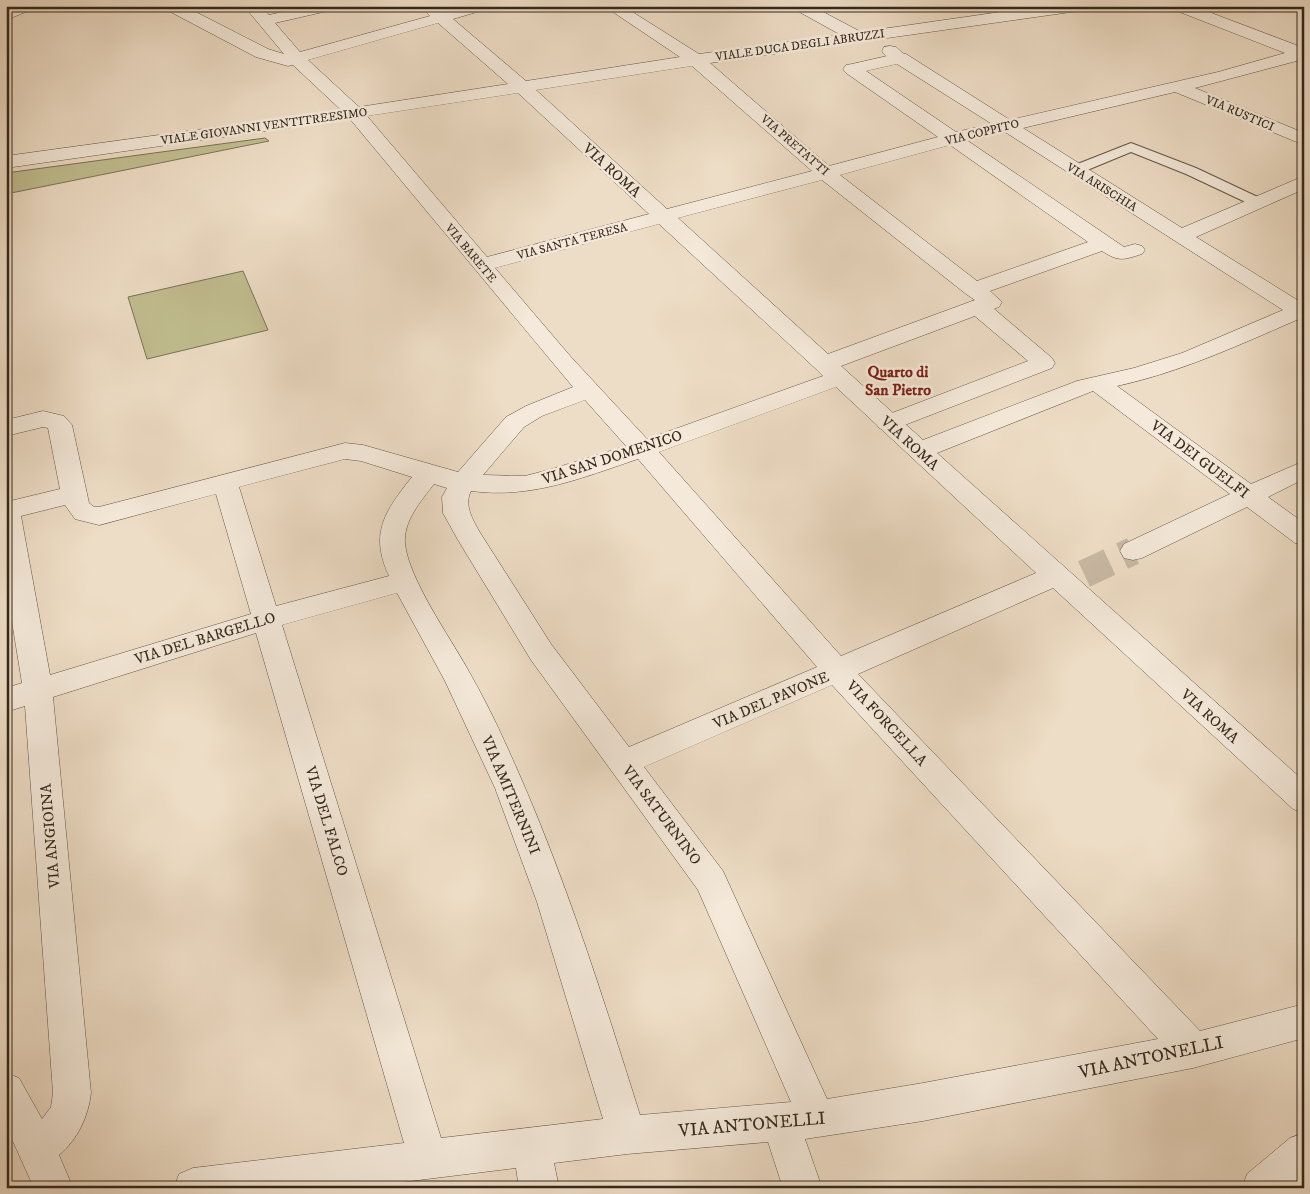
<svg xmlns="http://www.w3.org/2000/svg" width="1310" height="1194" font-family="'IM FELL DW Pica',serif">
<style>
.green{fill:#c1be90;stroke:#7a7356}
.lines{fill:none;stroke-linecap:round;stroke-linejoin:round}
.minor-tunnel{stroke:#c9b9a4;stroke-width:28;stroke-dasharray:28 14;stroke-linecap:butt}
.service-casing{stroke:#625546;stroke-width:2}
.pedestrian-casing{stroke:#625546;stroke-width:1}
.minor-casing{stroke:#625546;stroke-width:1}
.service{fill:#f4e9da;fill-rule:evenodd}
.pedestrian{fill:#f4e9da;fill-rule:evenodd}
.minor{fill:#f4e9da;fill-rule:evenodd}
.labels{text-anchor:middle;stroke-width:5;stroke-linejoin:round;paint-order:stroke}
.far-street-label{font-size:12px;fill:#34281c;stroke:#f4e9da}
.street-label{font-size:15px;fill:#34281c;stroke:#f4e9da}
.neighbourhood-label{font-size:16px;font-weight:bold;fill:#7a1f14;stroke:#f4e9da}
.near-street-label{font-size:18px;fill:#34281c;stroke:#f4e9da}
</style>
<rect width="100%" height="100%" fill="#eeddc6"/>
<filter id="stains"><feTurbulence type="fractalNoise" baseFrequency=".004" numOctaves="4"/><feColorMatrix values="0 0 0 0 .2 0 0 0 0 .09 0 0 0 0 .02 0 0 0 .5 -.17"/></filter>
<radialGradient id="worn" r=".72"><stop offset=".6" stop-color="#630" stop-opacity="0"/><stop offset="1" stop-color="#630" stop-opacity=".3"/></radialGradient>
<path class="green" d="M265 138 269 141 6 194V173Z
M243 271 268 330 147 359 128 297Z"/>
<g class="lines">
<path class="minor-tunnel" d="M1084 574 1133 551"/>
<g class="service-casing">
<path id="service" d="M1131 143 1196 168 1264 200 1266 203 1264 206H1254L1186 174 1131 152 1080 173H1070L1068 170 1070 167Z"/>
</g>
<g class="pedestrian-casing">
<path id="pedestrian" d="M890 46 896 47 908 58 906 62C896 64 887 59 882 51L884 47Z
M978 300 986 302 1052 358 1055 363 1052 368 897 428 888 431 879 428 876 423 879 418 1028 361 970 312 967 307 970 302Z"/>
</g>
<g class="minor-casing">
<path id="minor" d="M13 6H35L33 9 6 20V9Z
M163 6H184L268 49 284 54 244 6H261L269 15 308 6H338L336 9 275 23 300 52 430 16 420 6H438L444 12 463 6H489L487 9 453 19 526 81 680 57 604 6H623L699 54 841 35 794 9 792 6H812L861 32 1042 6H1086L1084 9 1078 11 710 63 829 166 938 137 846 73 843 69 846 65 852 64 900 53 906 54 1010 120 1218 72 1285 53 1172 9 1170 6H1193L1304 48V59L1195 88 1304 133V145L1175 92 1023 128 1182 228 1304 176V189L1196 237 1302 303H1304V321L1299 319C1239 345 1181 372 1117 386L1251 484 1304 461V479L1268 497 1304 523V545L1295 543 1247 507 1142 558 1133 560 1124 558 1120 551 1124 544 1230 494 1093 391 937 453 1304 781V813L1293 809 1053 588 858 674 1200 1031 1304 1004V1038L1193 1068 923 1121 805 1139 822 1188H783L768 1142 627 1154 554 1163 559 1188H519L516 1168 354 1188H174L179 1174 193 1168 404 1143 256 633 53 697 91 1093C88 1117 78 1139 59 1155L73 1188H34L6 1126V1073L19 1078 42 1119 51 1107 53 1093 25 706 6 712V688L22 683 6 585V502L60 489 48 428 43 427 6 436V420L43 411 64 416 72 425 89 503 94 507H99L345 443 363 445 458 472 506 417 526 406 573 387 350 119 6 168V156L341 110 293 65 288 66 256 57 165 9ZM438 23 508 84 359 107 308 60ZM897 64 992 124 956 132 866 71ZM692 66 812 171 667 209 536 90ZM518 93 649 214 487 257 367 116ZM1005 132 1283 310 1182 353 1134 368 1077 381 923 440 841 366 999 307 1002 302 990 291 1102 251C1119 262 1123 260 1142 254L1145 250 1142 246 1135 244 1124 247 968 141ZM950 145 1088 242 977 281 840 175ZM822 180 966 294 975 300 828 354 678 218ZM659 224 816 369 823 376 647 439 571 357 495 268ZM836 387 1036 573 841 656 659 452ZM585 400 626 446 552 469 525 476 483 475 524 427 542 416ZM345 459 361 461 412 477C385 511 369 533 389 576L276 606 239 487ZM638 459 817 667 629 747 551 644 479 531C472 518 464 505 471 491 532 499 581 478 638 459ZM434 484 447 488 442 497 443 513 458 540 531 660 698 890 791 1102 640 1115C601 991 562 867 508 749 496 722 482 694 467 668 449 636 409 579 405 544 403 521 421 501 434 484ZM216 494 251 614 50 675 21 516 65 505 75 519 99 525ZM397 593 445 681 495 788 537 902 603 1119 441 1138 282 625ZM832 685 1158 1039 923 1083 827 1099 723 871 644 767Z
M1304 1133V1177L1291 1188H1242L1247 1174 1290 1138Z"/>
</g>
<use href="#service" class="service"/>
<use href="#pedestrian" class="pedestrian"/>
<use href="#minor" class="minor"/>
</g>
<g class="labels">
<g class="far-street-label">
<text transform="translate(800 45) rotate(-8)" y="4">VIALE DUCA DEGLI ABRUZZI</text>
<text transform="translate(1240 113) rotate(23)" y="4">VIA RUSTICI</text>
<text transform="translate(264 126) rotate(-8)" y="4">VIALE GIOVANNI VENTITREESIMO</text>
<text transform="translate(982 132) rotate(-14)" y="4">VIA COPPITO</text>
<text transform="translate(795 145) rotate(41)" y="4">VIA PRETATTI</text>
<text transform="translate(1102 187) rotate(32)" y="4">VIA ARISCHIA</text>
<text transform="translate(572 241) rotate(-15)" y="4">VIA SANTA TERESA</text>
<text transform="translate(471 253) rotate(50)" y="4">VIA BARETE</text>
</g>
<g class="street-label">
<text transform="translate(612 170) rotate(42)" y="5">VIA ROMA</text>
<text transform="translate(910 443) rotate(42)" y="5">VIA ROMA</text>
<text transform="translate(612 457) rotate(-18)" y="5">VIA SAN DOMENICO</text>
<text transform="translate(1200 459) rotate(37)" y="5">VIA DEI GUELFI</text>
<text transform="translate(205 638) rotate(-17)" y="5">VIA DEL BARGELLO</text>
<text transform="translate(771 700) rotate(-23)" y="5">VIA DEL PAVONE</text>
<text transform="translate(1210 716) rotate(42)" y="5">VIA ROMA</text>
<text transform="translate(887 723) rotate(47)" y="5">VIA FORCELLA</text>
<text transform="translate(511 795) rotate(67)" y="5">VIA AMITERNINI</text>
<text transform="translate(662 815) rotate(53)" y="5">VIA SATURNINO</text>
<text transform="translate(327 821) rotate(73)" y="5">VIA DEL FALCO</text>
<text transform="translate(50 836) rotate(-95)" y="5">VIA ANGIOINA</text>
</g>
<g class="neighbourhood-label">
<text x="898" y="377">Quarto di<tspan x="898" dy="18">San Pietro</tspan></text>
</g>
<g class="near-street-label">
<text transform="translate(1151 1057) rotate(-12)" y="6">VIA ANTONELLI</text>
<text transform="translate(752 1124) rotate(-5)" y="6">VIA ANTONELLI</text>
</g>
</g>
<rect width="1310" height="1194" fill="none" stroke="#eeddc6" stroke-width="25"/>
<rect x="8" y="8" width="1295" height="1179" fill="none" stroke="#34281c" stroke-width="2.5"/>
<rect x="12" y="12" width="1285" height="1169" fill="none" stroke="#34281c"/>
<rect width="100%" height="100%" filter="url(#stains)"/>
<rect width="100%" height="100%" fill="url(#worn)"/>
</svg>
